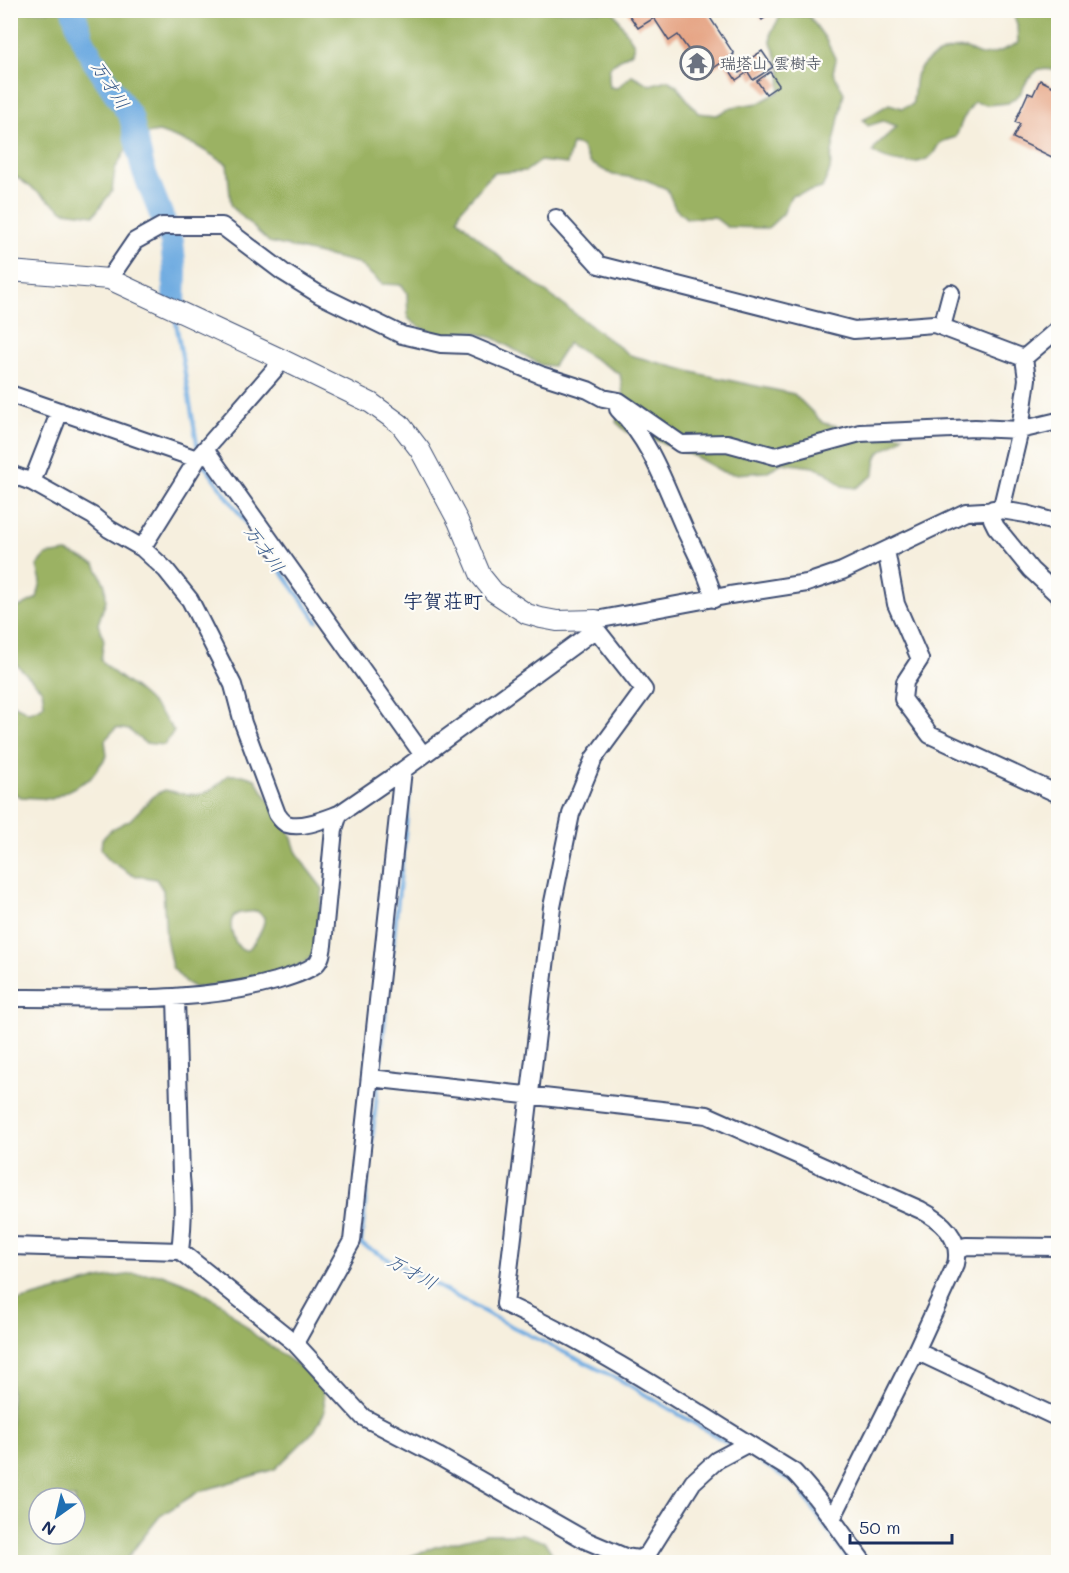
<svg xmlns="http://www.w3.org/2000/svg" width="1069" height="1573" font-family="Mali,'Klee One',sans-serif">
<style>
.forest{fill:#9bb264;stroke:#5b7061;stroke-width:1.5;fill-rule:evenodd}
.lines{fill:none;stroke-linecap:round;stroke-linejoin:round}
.stream{stroke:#6face1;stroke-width:4}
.river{stroke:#6face1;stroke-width:24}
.building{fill:#e6a585}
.minor-casing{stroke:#3c4c71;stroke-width:20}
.tertiary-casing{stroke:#3c4c71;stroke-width:22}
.minor{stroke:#fff;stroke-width:16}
.tertiary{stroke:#fff;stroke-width:20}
.labels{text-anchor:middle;stroke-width:4.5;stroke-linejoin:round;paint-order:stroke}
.worship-label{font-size:16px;font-weight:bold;fill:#5b616d;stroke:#fdfcf7;text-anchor:start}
.water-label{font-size:18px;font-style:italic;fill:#385b8c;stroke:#fdfcf7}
.quarter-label{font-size:20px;font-weight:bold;fill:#1b2f5e;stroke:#fdfcf7}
</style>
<rect width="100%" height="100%" fill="#fdfcf7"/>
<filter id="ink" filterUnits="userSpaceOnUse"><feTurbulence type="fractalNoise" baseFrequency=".0167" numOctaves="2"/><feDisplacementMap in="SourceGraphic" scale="12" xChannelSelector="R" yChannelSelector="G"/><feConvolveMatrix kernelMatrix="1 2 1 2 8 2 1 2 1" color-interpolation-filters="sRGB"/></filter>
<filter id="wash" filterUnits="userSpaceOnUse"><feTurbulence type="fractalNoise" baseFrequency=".008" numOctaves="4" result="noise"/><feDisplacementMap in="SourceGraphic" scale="24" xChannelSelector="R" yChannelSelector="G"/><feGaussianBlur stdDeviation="1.35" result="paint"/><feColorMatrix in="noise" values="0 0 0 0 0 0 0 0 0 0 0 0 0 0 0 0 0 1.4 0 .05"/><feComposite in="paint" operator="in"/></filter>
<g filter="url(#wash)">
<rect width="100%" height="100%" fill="#f6efde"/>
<path class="forest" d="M10 11H613L634 44 632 52C612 65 606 62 610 87L617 88 632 75 650 85 667 80 676 85 698 113 717 115 732 107 759 103 780 91 781 69 771 42V33L781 15 809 16 825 38 836 60 833 72 844 93 832 152 830 170 822 188 791 196 783 214 768 228 727 227 714 217 686 218 675 208 667 189 644 179 613 175 590 163 581 146 572 144 567 164 540 161 526 171 493 173 460 211 458 219 502 259 630 355 700 374 794 394 823 423 879 434 904 435C887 457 876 439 874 475L856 488 842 486 826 472 813 467 782 463 766 472 734 474 723 472 698 458 644 435 627 432 616 422 624 402 620 374 568 343 553 366 541 365 494 338 470 331C466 334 462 337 457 337 442 337 418 329 408 318L407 293 402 285 382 284 358 263 269 242 231 206 227 164 195 145 159 132 134 136 115 169 112 191 94 215 64 211 11 173Z
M1012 11H1058V70L1039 69 1028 79 1020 94 1008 103 988 105 974 102 963 119 956 137C951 139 943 140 939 144 936 148 935 153 931 156 917 168 887 162 873 152 877 141 890 135 897 126L883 121 868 126 863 120 889 104 902 108 912 105C915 95 914 80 917 73 925 58 949 46 966 49 972 50 976 55 983 55 997 54 1006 49 1018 43L1017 24Z
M67 552 95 564 105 585 106 600 98 624 104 640 101 660C112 674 125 680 138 691 152 702 164 717 174 731L164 745 145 743 129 730 116 728 105 740 107 756 90 779 52 799 21 797 11 792V703L29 712 40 708 44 704 42 690 11 659V608L19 607 37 598 41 581 37 566 46 555Z
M229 775H243L255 779 290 832 296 851 306 867 323 889 314 954 305 962 277 976 195 988 185 982 172 967 166 938 163 890 156 879 132 875 108 859 101 849 102 839 112 829 130 820 156 794 165 790C182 793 200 800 215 787 220 783 223 779 229 775ZM257 911 265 918C263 929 256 941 248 950H242C234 944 225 920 237 914 242 912 251 912 257 911Z
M133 1274H162L190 1285 222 1304 255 1335 306 1371 323 1392 325 1411 315 1430 275 1469 198 1492 160 1516 124 1562H11V1305L15 1302 99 1279ZM39 1498H75V1534H39Z
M486 1534H522L545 1542 555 1558 554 1562H395L435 1547Z"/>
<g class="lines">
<path class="stream" d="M175 317 198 449
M202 462 317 621
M379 1074 412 772
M378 1085 361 1244 501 1321 622 1381 733 1446
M745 1452 794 1483
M803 1494 850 1562"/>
<path class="river" d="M73 10 82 38 92 58 131 117 143 169 172 242 175 272 174 301"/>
</g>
<g id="blocks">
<path class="building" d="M628 10H705L734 54 705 74 678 35 669 41 654 18 638 28 627 12Z
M755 10H775L762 20Z
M762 51 773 67 753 80 748 72 736 80 725 63 730 59 739 73 745 69 742 64Z
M770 72 779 85 766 94 757 81Z
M1040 80 1058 89V160L1013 138 1020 124 1015 122 1028 93 1033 95Z"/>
</g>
</g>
<g filter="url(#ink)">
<use href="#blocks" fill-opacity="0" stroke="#3c4c71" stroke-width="1.5"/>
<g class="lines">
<g class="minor-casing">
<path id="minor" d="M556 218 599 265 854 330 934 324 1024 358
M109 279 135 241 162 226H222L283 272 320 295 402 335 441 344 469 345 541 375 588 390 603 398 619 401 681 444 727 443 775 456 860 433 975 428 1020 430 1027 379 1024 358 1058 329
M942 327 951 293
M10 394 197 459
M618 409C652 442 666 488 685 530 696 553 708 575 714 599
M60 411 32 482 93 516 109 529 142 548 200 455 283 360
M205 449 423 755
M10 474 32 482
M993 509 992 519 996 527 1031 570 1058 595
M1001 510 1020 430 1058 421
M142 548 166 570 190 600 233 685 243 723 277 814C280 818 282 822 287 824 302 829 325 819 339 814
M886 550 896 604 920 659 905 682 903 699 930 735 1058 794
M176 997 181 1177C184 1202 183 1226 180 1251
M10 998C98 997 191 1005 276 981 289 977 304 973 315 965 321 960 322 952 323 945L334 829 339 814 403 770 596 629
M370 1078 707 1115 921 1210C942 1221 962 1239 956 1264L916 1351 832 1519
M10 1246 180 1251 295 1343 363 1417 438 1456 585 1540 625 1557 638 1559 647 1555 693 1482 717 1460 747 1444
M958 1250 966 1246 1058 1247
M295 1343 352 1241 403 770
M916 1351 1058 1418
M863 1562C841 1532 820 1499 794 1472 699 1414 606 1351 505 1304L552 907 571 814 594 758 644 690 596 629V620L730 595 807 583 842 571 966 512 1001 510 1026 514 1058 523"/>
</g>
<g class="tertiary-casing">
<path id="tertiary" d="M10 271 109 279 283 360 371 403 400 424 420 450 458 521 481 576 494 592 527 614 541 618 557 621 596 620"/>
</g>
<use href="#minor" class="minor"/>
<use href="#tertiary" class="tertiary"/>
</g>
</g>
<defs>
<g id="temple-ring" transform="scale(1.725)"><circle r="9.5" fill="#fdfcf7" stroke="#6b7280" stroke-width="1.5"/><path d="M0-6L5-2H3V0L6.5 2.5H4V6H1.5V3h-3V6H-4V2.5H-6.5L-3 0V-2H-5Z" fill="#6b7280"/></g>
</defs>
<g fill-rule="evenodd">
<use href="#temple-ring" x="697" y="63"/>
</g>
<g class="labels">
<g class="worship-label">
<text x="720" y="69">瑞塔山 雲樹寺</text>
</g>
<g class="water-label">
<text transform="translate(110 85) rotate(57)" y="6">万才川</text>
<text transform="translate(264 549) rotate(54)" y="6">万才川</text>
<text transform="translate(412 1272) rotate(29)" y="6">万才川</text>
</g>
<g class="quarter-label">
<text x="443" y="608">宇賀荘町</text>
</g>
</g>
<rect width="1069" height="1573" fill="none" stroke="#fdfcf7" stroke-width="36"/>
<g transform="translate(57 1516) rotate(214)"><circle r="28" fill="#fdfcf7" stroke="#a3aaba" stroke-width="1.5"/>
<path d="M0-4.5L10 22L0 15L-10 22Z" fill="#1f6fb2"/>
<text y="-9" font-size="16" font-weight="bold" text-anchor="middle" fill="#1b2f5e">N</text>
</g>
<path d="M850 1534v9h102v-9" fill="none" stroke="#1b2f5e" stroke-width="3"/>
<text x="859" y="1534" font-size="18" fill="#1b2f5e" stroke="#fdfcf7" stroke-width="4.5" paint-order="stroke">50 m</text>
</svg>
